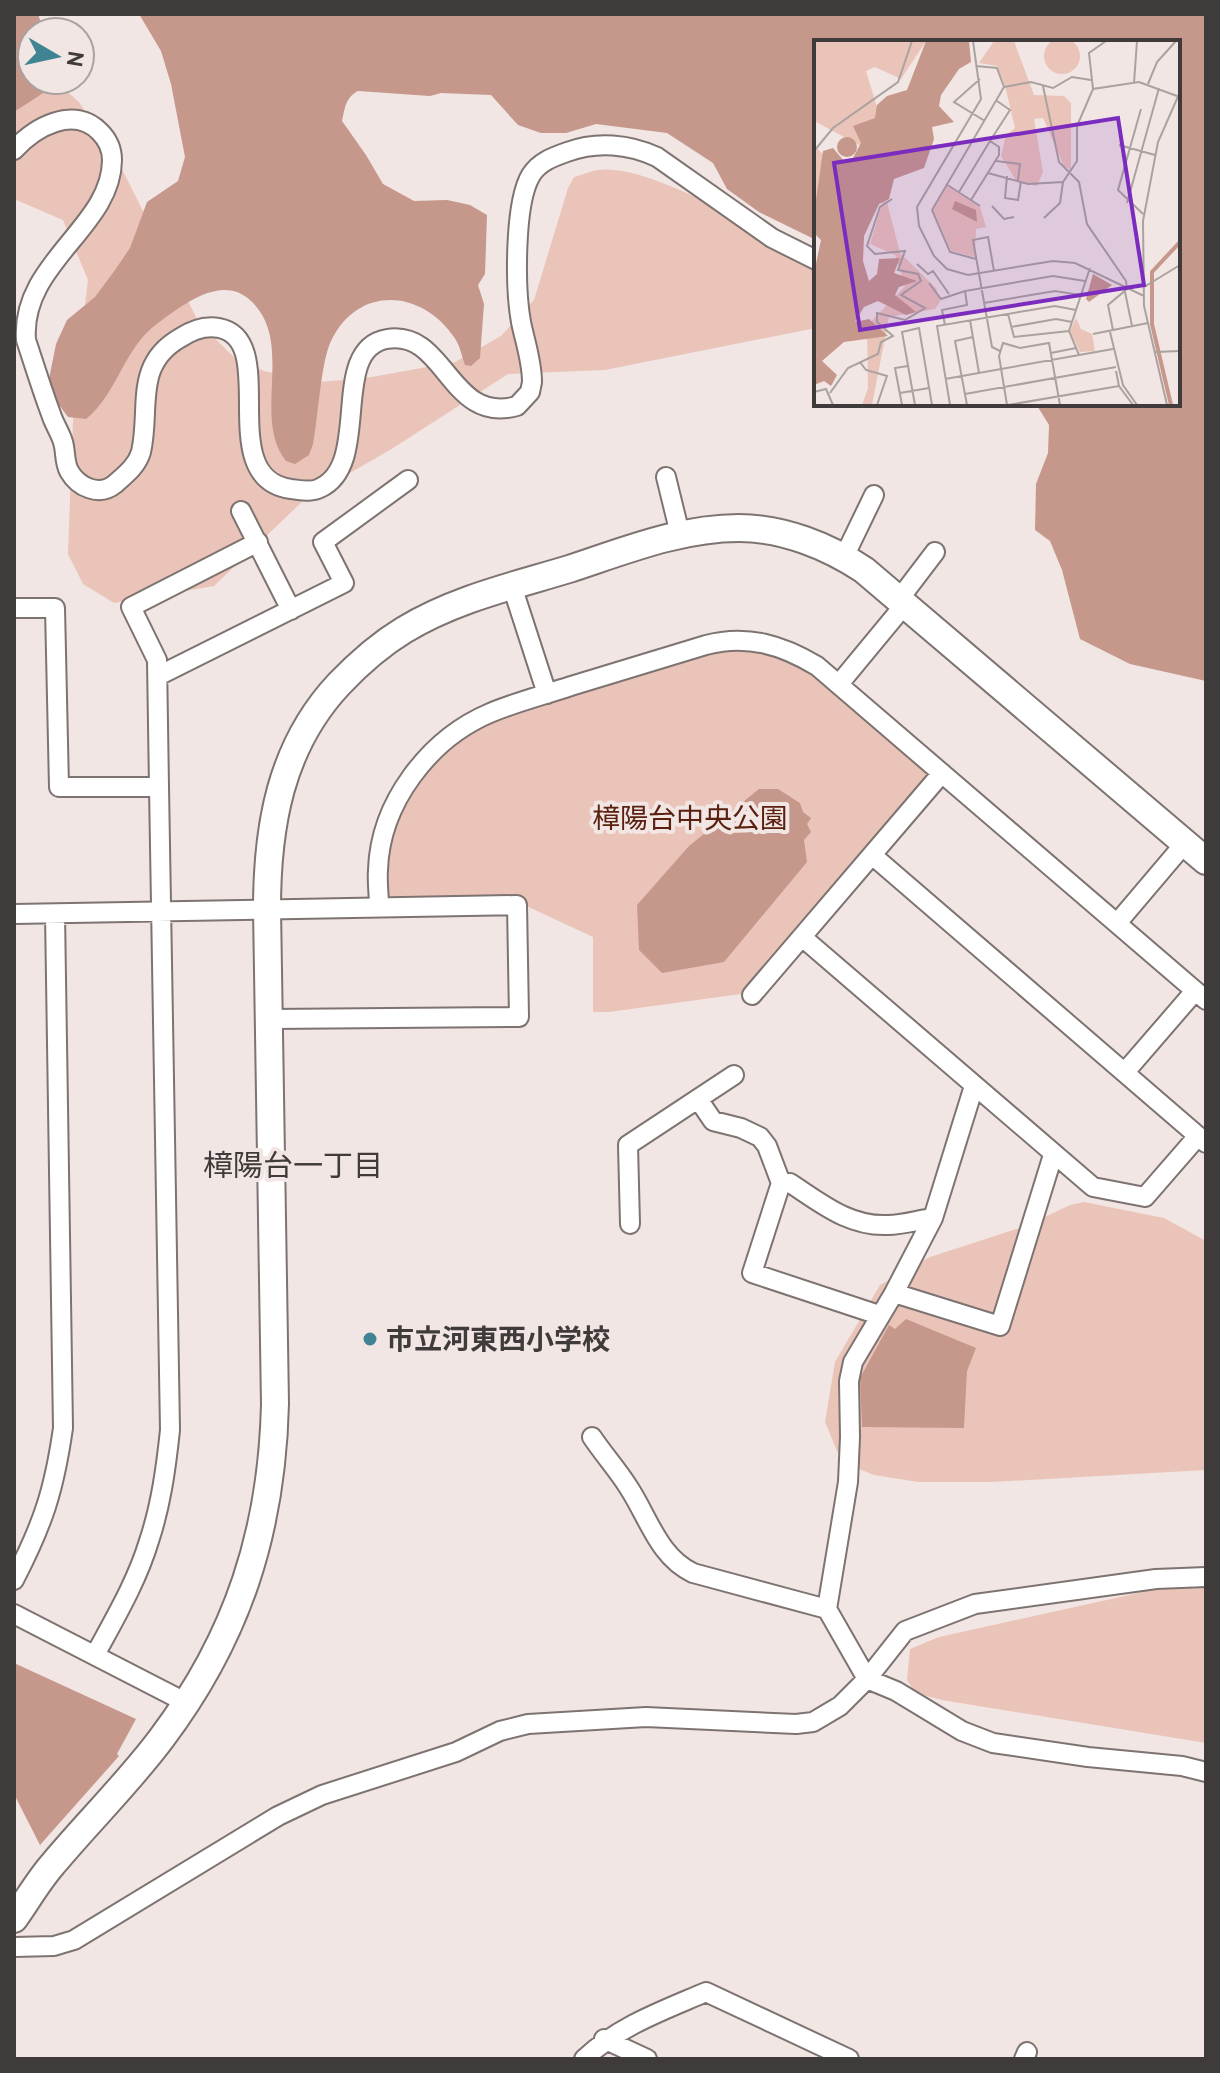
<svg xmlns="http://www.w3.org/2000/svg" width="1220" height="2073" font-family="Overpass,'Noto Sans JP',sans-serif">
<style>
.green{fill:#ebc4b9}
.water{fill:#c6978b}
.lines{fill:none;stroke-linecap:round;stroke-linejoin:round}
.street-casing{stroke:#7d7370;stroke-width:22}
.secondary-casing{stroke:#7d7370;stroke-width:30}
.street{stroke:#fff;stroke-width:18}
.secondary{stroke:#fff;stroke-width:26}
.poi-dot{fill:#408393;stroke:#f1e6e3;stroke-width:3}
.labels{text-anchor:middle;stroke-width:8;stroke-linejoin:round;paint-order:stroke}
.park-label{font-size:28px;fill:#5a2010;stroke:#f1e6e3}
.poi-label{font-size:28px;font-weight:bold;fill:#3f3b3a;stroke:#f1e6e3;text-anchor:start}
.neighbourhood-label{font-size:30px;fill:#3f3b3a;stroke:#f1e6e3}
.inset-river{fill:none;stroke:#c6978b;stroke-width:4}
.inset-road{fill:none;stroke:#aaa29f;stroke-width:2}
.view{fill:#7b2cbf;fill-opacity:0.15;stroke:#7b2cbf;stroke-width:4}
.inset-edge{fill:none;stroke:#3f3b3a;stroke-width:4}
</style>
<rect width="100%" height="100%" fill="#f1e6e3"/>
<path class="green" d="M14 50 32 80H54L79 102 125 175 199 323 236 359 264 371 319 382 366 378 455 362 501 336 534 300 568 188 574 177C582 175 590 171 598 170 649 162 769 236 816 262V328L605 370 508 374 390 450 306 498 214 586 114 603 83 584 68 554 74 395 88 280 63 220 14 199Z
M746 648 775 652 804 666 928 770V778L741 994 609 1012H593V937L507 897 392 899 387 893C388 809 421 757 496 719L703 653Z
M1084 1202 1164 1218 1206 1241V1470L992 1482H918L874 1475 849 1465 837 1451 825 1422 835 1362 880 1285 930 1257 1026 1226 1070 1205Z
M1206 1578V1743L942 1700 915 1693 907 1680 910 1649 939 1637Z"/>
<path class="water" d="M14 14H38L44 32H32V80H63L14 112Z
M139 14H1206V681L1130 664 1080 639 1062 570 1050 541 1035 530 1036 484 1048 453 1049 425 1038 407 1032 404H1178V42H816V240L759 212 727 189 713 163 667 133 596 124 566 133H541L518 125 491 95 441 93 430 96 358 91C345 98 345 108 342 121L366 155 383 184 414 201 447 200 470 205 487 215 485 274 478 285 484 304 480 358 471 366 465 365C462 357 460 345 454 337 421 289 358 285 331 341 321 361 318 419 313 444L309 455 295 464 286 461C251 418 296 341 250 300 221 274 183 305 158 323 124 347 118 393 86 419L68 417 47 389 56 344 67 320 95 297 115 270 130 248 147 202 178 181 185 157 171 84 161 51Z
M759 789H778L800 803 803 812 811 818 807 824 811 832 804 840 807 862 724 962 662 973 639 950 637 905 689 846Z
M906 1319 976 1348 967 1371 964 1428 862 1427 860 1378 889 1325 895 1329Z
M14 1663 136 1719 117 1754 119 1756 40 1845 14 1794Z"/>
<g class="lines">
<g class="street-casing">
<path id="street" d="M14 150C35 127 74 105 100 132 108 140 112 149 112 160 112 227 20 263 26 340 34 364 42 390 51 414 54 424 60 432 63 442 66 452 64 461 69 471 78 487 99 497 115 484 125 475 137 466 141 452 151 409 133 365 180 338 192 330 204 325 219 328 282 340 212 478 291 489 301 490 311 493 320 488 373 464 328 349 387 339 446 329 449 425 517 406L530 392 532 382C532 361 525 342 521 322 515 289 514 203 531 175 539 162 553 157 567 152 597 141 629 144 657 157L772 238 816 260
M666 477 680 534
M241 511 291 610
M844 557 874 495
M512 586 547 694
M900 598 935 552
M14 608H55L59 787H159L170 1430C166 1468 161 1505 149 1541 137 1581 115 1618 95 1655
M158 676 344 583 323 542 408 480
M839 684 906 603
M159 787 157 660 131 607 258 542
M872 855 1198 1136
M379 907C379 894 377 882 378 870 380 803 429 739 490 713 516 702 544 695 571 686 616 672 661 659 706 645 747 634 782 645 817 666L1206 1000
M14 914 517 905 519 1017 270 1019
M1118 922 1185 843
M802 937 1093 1187 1145 1197 1198 1136 1206 1143
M752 995 942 773
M1125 1072 1195 991
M698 1099 713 1121 741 1128 760 1137 767 1146 781 1183
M630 1224 628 1145 734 1075
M894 1293 1000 1326 1053 1155
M879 1315 752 1273 781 1183H790C821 1203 849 1227 888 1225 903 1225 918 1220 933 1218
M592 1437C604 1455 618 1470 629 1488 649 1519 659 1557 693 1573L827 1609 867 1679 896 1691 962 1731 993 1743 1088 1757 1182 1766 1206 1772
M14 1580C43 1524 54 1491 63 1428L55 914
M827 1609 848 1482 850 1437 849 1381 853 1362 894 1293 933 1218 974 1086
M14 1614 187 1703
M14 1947 54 1946 74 1940 278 1816 322 1795 456 1752 500 1731 528 1724 646 1717 796 1724 813 1722 840 1706 867 1679 905 1631 975 1604 1156 1579 1206 1577
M604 2039 647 2059
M584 2059C619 2026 662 2011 706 1992L849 2059
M1024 2059 1027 2052"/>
</g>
<g class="secondary-casing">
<path id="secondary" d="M14 1919C27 1901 38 1881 53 1864 88 1822 128 1783 161 1739 238 1637 272 1531 275 1404L267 909C267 827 280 747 339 684 358 664 381 644 404 630 455 599 513 586 569 569 624 551 680 528 739 528 783 528 828 546 864 570L1206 861"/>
</g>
<use href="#street" class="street"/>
<use href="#secondary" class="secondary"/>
</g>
<circle class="poi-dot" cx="370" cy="1339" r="8"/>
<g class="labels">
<g class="park-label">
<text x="690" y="828">樟陽台中央公園</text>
</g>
<g class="poi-label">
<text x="386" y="1349">市立河東西小学校</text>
</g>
<g class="neighbourhood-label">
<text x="293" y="1176">樟陽台一丁目</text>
</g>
</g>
<g transform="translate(814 40)">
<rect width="366" height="366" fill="#f1e6e3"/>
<path d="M230 16a18 18 0 1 1 36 0a18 18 0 1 1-36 0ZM0 1H112L87 39 61 27 52 31 66 77 47 106 0 81ZM180 1H200L220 55 250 56 257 63V130L250 126 229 78 220 79 229 132 223 146 203 142 187 116 192 95 201 88 191 46 183 26 165 23ZM0 105 33 140 0 176ZM133 146 166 167 172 187 162 189 161 217 137 211 119 170ZM71 154 86 213 122 248 126 262 121 269 75 277 58 365H48L54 348 53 286 91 246 81 215 56 204ZM262 278 267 289 278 294 281 311 266 312 256 291Z" fill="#ebc4b9"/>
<path d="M112 1H155L157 22 145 29 127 55 125 66 140 82 118 87 120 99 110 128 80 139 75 159 65 164 50 196 49 221 55 241 63 234 65 219 86 218 80 233 103 241 85 247 81 255 102 272 92 275 64 261 50 267 41 282 55 279 74 296 30 302 8 321 23 335 17 346 10 341 0 345V233L7 200 0 193V174L9 111 19 108 30 121 39 118 47 103 39 86 61 78 63 65 73 56 93 50ZM23 107a10 10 0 1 1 20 0a10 10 0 1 1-20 0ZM141 161 162 170 163 182 138 169ZM279 234 298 245 275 262 272 259Z" fill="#c6978b"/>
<path class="inset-river" d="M357 365 338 284V232L366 202"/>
<path class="inset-road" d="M159 1 167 59 103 167 105 186 120 216 133 229 154 235 239 221 261 223 330 256M162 26 183 28 190 47M166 39 140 62 171 81M320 43 323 1M334 44 343 22 362 1M229 46 245 122 265 142 273 184 312 241 313 249 294 265 299 290M190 47 217 42 239 48 258 37 277 40M279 49 275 13 292 1M327 69 304 150 329 174M305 105 341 115M0 111 19 88 84 42 98 1M182 121 206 124 204 140M174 133 214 144 249 142 263 121V86L279 49 325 42 363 56M193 136 191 158 204 160 207 141M132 144 166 166M145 152 176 101M157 160 185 115V107L176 101 196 70 183 61M313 163 345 48M178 166 190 179 200 177M230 178 246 163 249 142M162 219 136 212 118 170 190 47M103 224 114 234 119 231 135 254M180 231 174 197 159 200 178 307 186 311M115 243 127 259 151 251M330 247 366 225M311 252 318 286M170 263 241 251 266 255M194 274 200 297 255 291M156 280 165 333M131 285 128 270 153 265 151 251 239 236 271 241M197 287 242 279 258 282M296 292 309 345 323 365M279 294 334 283M341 312 366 311M237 313 262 308M265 315 255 291 276 228M46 322 52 330 73 336 63 365M302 331 305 346 319 365M131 339 299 309M0 352 12 349 19 365M16 353 34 328 64 314 67 302 79 296 63 282V273L91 280 111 268 87 255 107 241 104 234 84 230 91 211 61 214 53 206 66 167 78 159M86 353 115 348M151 354 302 327M88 365 81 328 94 326M101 365 88 292 105 288 118 365M136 365 123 286 241 266 262 270M153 365 141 301 159 297M193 365 185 316 189 303 206 308 235 303 246 365M194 365 305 346M353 365 330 266 329 181 344 102 366 52"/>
<path class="view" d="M304 78 330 245 46 290 20 123Z"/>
<rect width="366" height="366" class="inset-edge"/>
</g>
<rect width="1220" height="2073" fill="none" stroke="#3f3b3a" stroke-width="32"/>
<g transform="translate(56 56) rotate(99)"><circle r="38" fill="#f1e6e3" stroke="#aaa29f" stroke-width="2"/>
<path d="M0-6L14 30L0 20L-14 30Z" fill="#408393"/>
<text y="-12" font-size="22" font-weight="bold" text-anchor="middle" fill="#3f3b3a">N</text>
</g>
</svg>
